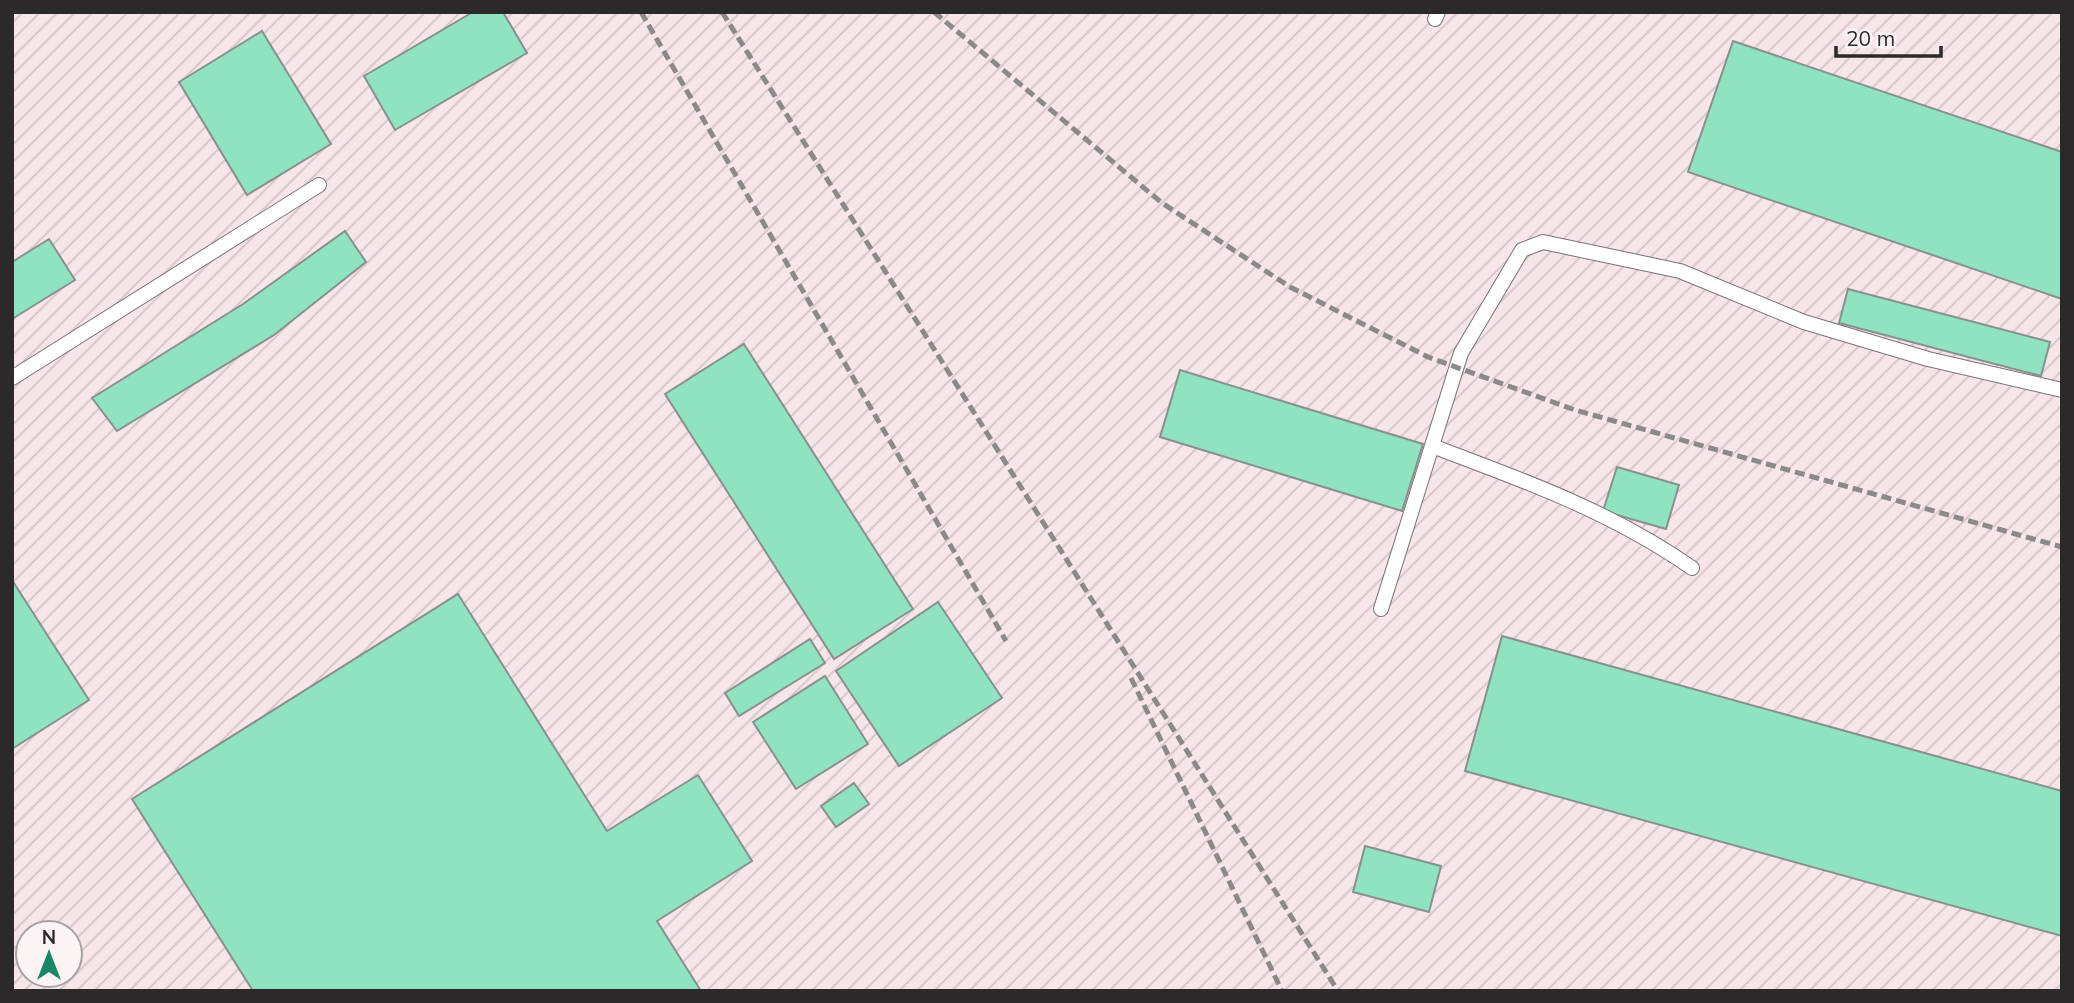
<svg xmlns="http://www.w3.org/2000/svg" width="2074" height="1003" font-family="Mulish,sans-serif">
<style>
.industrial{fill:url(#industrial-furrows);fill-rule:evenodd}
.building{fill:#8fe3c1;stroke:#89908d;stroke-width:2}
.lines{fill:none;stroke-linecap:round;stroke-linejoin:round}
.service-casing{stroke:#7a7374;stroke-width:16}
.service{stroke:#fff;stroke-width:14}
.rail{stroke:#8d8889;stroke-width:5;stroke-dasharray:10 5;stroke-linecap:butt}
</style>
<defs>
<pattern id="industrial-furrows" width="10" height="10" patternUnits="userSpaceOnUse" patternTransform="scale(1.75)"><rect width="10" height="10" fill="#f6e5e9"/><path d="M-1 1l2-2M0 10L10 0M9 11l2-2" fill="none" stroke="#d3c4c8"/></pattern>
</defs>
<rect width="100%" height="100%" fill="#fcf3f5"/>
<path class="industrial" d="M12 12H2062V991H12ZM28 933H70V975H28Z"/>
<path class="building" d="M473 12H503L527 53 395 130 364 76Z
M262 31 331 144 247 195 179 82Z
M1733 41 2062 152V299L1688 172Z
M345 231 366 262 274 335 117 431 92 398 243 304Z
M49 239 75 280 12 319V262Z
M1848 289 2050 342 2041 376 1839 323Z
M744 344 913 609 834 659 665 394Z
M1180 370 1423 444 1402 511 1160 437Z
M1617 467 1679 485 1666 529 1603 511Z
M12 580 89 700 12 749Z
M458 594 607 831 698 775 752 861 657 921 701 991H253L132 799Z
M938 602 1002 698 899 766 836 671Z
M1502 636 2062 791V936L1465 771Z
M810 639 825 663 739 716 725 693Z
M825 676 868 744 796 789 753 722Z
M854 783 869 804 836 827 821 806Z
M1365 846 1441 866 1429 912 1353 892Z"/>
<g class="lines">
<g class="service-casing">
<path id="service" d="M1435 19 1438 12
M12 378 319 185
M1432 446C1523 480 1612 512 1692 568
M1381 609 1461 353 1522 250 1543 242 1680 271 1804 322 1928 359 2062 390"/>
</g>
<use href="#service" class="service"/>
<path class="rail" d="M641 12 1006 641
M722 12 1338 991
M934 12 1162 203 1290 287 1428 357 1575 410 2062 547
M1131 678 1282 991"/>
</g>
<rect width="2074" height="1003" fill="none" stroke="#2c292a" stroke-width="28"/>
<g transform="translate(49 954)"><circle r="33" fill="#fcf3f5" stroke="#a9a2a4" stroke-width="2"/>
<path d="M0-5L12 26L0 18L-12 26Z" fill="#188766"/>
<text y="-10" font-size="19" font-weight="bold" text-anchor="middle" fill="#2c292a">N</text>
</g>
<path d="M1836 46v10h105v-10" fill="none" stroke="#2c292a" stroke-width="3.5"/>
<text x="1846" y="46" font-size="21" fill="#2c292a" stroke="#fcf3f5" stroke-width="5" paint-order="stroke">20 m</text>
</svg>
